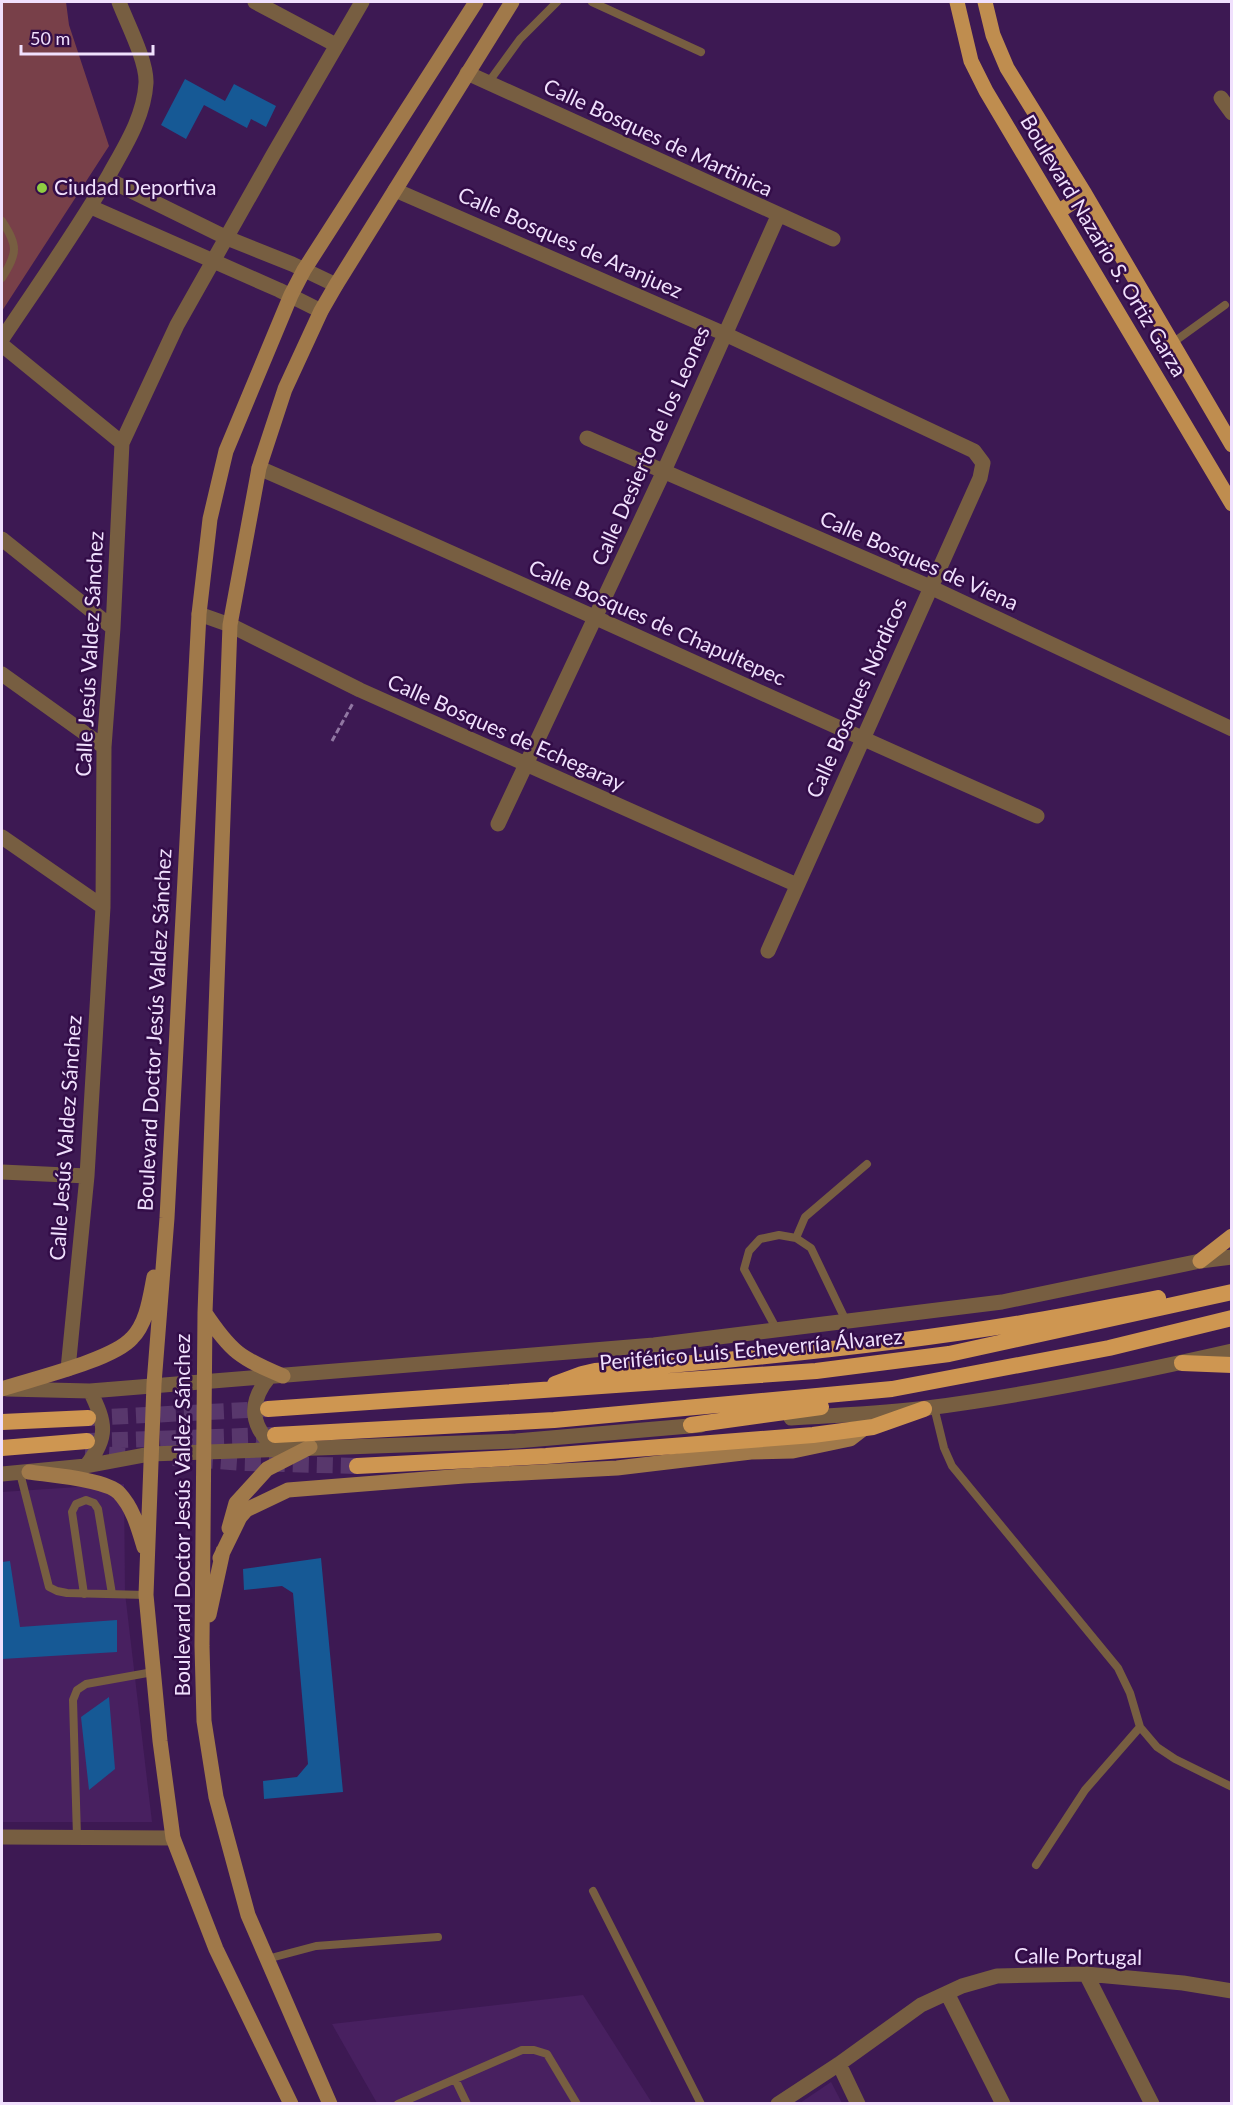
<svg xmlns="http://www.w3.org/2000/svg" width="1233" height="2105" font-family="Lato,sans-serif">
<style>
.built{fill:#482060}
.green{fill:#784049}
.building{fill:#165995}
.lines{fill:none;stroke-linecap:round;stroke-linejoin:round}
.trunk-tunnel{stroke:#58376c;stroke-width:16;stroke-dasharray:16 8;stroke-linecap:butt}
.path{stroke:#9177a3;stroke-width:3;stroke-dasharray:6 3;stroke-linecap:butt}
.service{stroke:#775e41;stroke-width:8}
.minor{stroke:#775e41;stroke-width:15}
.tertiary{stroke:#775e41;stroke-width:15}
.secondary{stroke:#a0794a;stroke-width:15}
.primary{stroke:#bf8d4f;stroke-width:15}
.trunk{stroke:#ce9651;stroke-width:16}
.poi-dot{fill:#8fcd42;stroke:#330d48;stroke-width:2}
.labels{text-anchor:middle;stroke-width:5;stroke-linejoin:round;paint-order:stroke}
.street-label{font-size:21px;fill:#f0e0fd;stroke:#330d48}
.poi-label{font-size:21px;fill:#f0e0fd;stroke:#330d48;text-anchor:start}
</style>
<rect width="100%" height="100%" fill="#3d1953"/>
<path class="built" d="M124 1484 125 1593 152 1822H2V1492Z
M583 1995 652 2103H377L332 2024Z
M831 2082 842 2103H800Z"/>
<path class="green" d="M2 2H66L69 25 109 146 2 311Z"/>
<path class="building" d="M185 79 225 101 234 84 276 106 266 127 251 119 247 128 204 105 186 139 161 125Z
M321 1558 343 1792 264 1799 263 1781 297 1777 308 1764 293 1593 282 1586 244 1590 243 1569Z
M10 1561 20 1627 117 1620V1652L2 1659V1562Z
M109 1697 115 1769 89 1790 81 1717Z"/>
<g class="lines">
<path class="trunk-tunnel" d="M88 1418 268 1409
M88 1441 275 1435
M85 1453 129 1456
M173 1458 244 1463 357 1466"/>
<path class="path" d="M332 741 353 703"/>
<path class="service" d="M592 2 701 52
M488 83 520 39 557 2
M2 221C18 246 18 252 2 278
M1171 344 1225 305
M796 1238 805 1217 867 1164
M777 1330 744 1269 749 1251 760 1239 779 1235 796 1238 811 1248 846 1321
M934 1407 944 1448 952 1466 1118 1668 1130 1693 1140 1727 1157 1747 1175 1759 1232 1787
M20 1473 49 1587 57 1591 67 1593 146 1595
M84 1594 72 1512 76 1504 86 1500 94 1503 98 1509 112 1594
M77 1837 73 1700 77 1690 86 1684 153 1672
M1036 1865 1085 1790 1140 1727
M593 1891 701 2104
M267 1959 316 1946 438 1937
M455 2079 467 2104
M398 2104 522 2050H534L547 2054 577 2104"/>
<path class="minor" d="M255 2 336 45
M467 73 833 239
M1221 98 1232 113
M107 179 227 238 292 264 336 285
M395 190 725 334 974 451 983 463 980 478 768 951
M91 207 279 290 321 311
M2 339C38 285 76 232 109 175 125 146 144 117 146 83 147 61 127 23 119 2
M2 345 122 443
M587 438 930 587 1232 729
M259 468C520 581 777 702 1037 816
M2 539 113 628
M199 614 230 625 360 690 797 885
M2 674 104 747
M498 824 664 471 778 216
M2 837 103 907
M2 1172 87 1176
M68 1369 87 1176 103 907 104 747 113 628 122 443 177 325 273 155 362 2
M2 1837 173 1838
M1086 1974 1152 2104
M947 1993 1003 2104
M839 2064 858 2104
M778 2104 839 2064 921 2005 962 1986 997 1976 1086 1974 1183 1983 1232 1991"/>
<path class="tertiary" d="M270 1376C247 1403 250 1428 278 1450
M7 1389 90 1391 654 1345 1002 1302 1200 1261 1232 1257
M791 1418C836 1415 882 1414 927 1408 1029 1395 1131 1374 1232 1351
M86 1466C109 1437 106 1423 90 1391
M2 1474 86 1466 150 1454 516 1441 701 1425"/>
<path class="secondary" d="M205 1313C231 1352 240 1358 283 1376
M2 1389C32 1379 113 1360 132 1338 147 1323 150 1297 154 1277
M29 1472C49 1475 106 1479 119 1493 133 1508 138 1527 144 1547
M229 1528 236 1503 267 1469 310 1447
M220 1558 240 1517 246 1510 288 1490 464 1476 617 1468 751 1452 793 1451 850 1439 863 1429
M209 1615 223 1551
M291 2104 216 1949 173 1838 160 1741 146 1595 154 1384 167 1218 199 614 210 519 226 451 291 295 304 270 476 2
M330 2104 248 1915 216 1797 204 1721 202 1646 205 1313 230 625 259 468 285 389 321 311 336 285 512 2"/>
<path class="primary" d="M957 2 971 61 986 91 1232 504
M985 2 993 35 1007 68 1085 194 1232 445
M1058 212 1085 194
M1200 1261 1232 1236"/>
<path class="trunk" d="M1182 1363 1232 1365
M555 1384 582 1374 595 1371C739 1360 885 1346 1028 1322 1071 1315 1115 1306 1158 1298
M268 1409 816 1371 949 1354 1232 1292
M2 1422 88 1418
M691 1425 821 1407
M275 1435 554 1420 892 1389 1109 1348 1232 1318
M2 1448 87 1441
M357 1466 546 1456 813 1435 873 1427 924 1409"/>
</g>
<circle class="poi-dot" cx="42" cy="188" r="6"/>
<g class="labels">
<g class="street-label">
<text transform="translate(658 138) rotate(25)" y="7">Calle Bosques de Martinica</text>
<text transform="translate(570 243) rotate(24)" y="7">Calle Bosques de Aranjuez</text>
<text transform="translate(1103 246) rotate(59)" y="7">Boulevard Nazario S. Ortiz Garza</text>
<text transform="translate(651 446) rotate(-66)" y="7">Calle Desierto de los Leones</text>
<text transform="translate(919 561) rotate(24)" y="7">Calle Bosques de Viena</text>
<text transform="translate(657 623) rotate(24)" y="7">Calle Bosques de Chapultepec</text>
<text transform="translate(90 654) rotate(-87)" y="7">Calle Jesús Valdez Sánchez</text>
<text transform="translate(857 698) rotate(-66)" y="7">Calle Bosques Nórdicos</text>
<text transform="translate(506 733) rotate(24)" y="7">Calle Bosques de Echegaray</text>
<text transform="translate(155 1030) rotate(-87)" y="7">Boulevard Doctor Jesús Valdez Sánchez</text>
<text transform="translate(66 1138) rotate(-86)" y="7">Calle Jesús Valdez Sánchez</text>
<text transform="translate(751 1350) rotate(-5)" y="7">Periférico Luis Echeverría Álvarez</text>
<text transform="translate(183 1515) rotate(-90)" y="7">Boulevard Doctor Jesús Valdez Sánchez</text>
<text transform="translate(1078 1957) rotate(1)" y="7">Calle Portugal</text>
</g>
<g class="poi-label">
<text x="54" y="195">Ciudad Deportiva</text>
</g>
</g>
<rect width="1233" height="2105" fill="none" stroke="#f0e0fd" stroke-width="6"/>
<path d="M21 45v9h132v-9" fill="none" stroke="#f0e0fd" stroke-width="3"/>
<text x="30" y="45" font-size="18" fill="#f0e0fd" stroke="#330d48" stroke-width="4.5" paint-order="stroke">50 m</text>
</svg>
